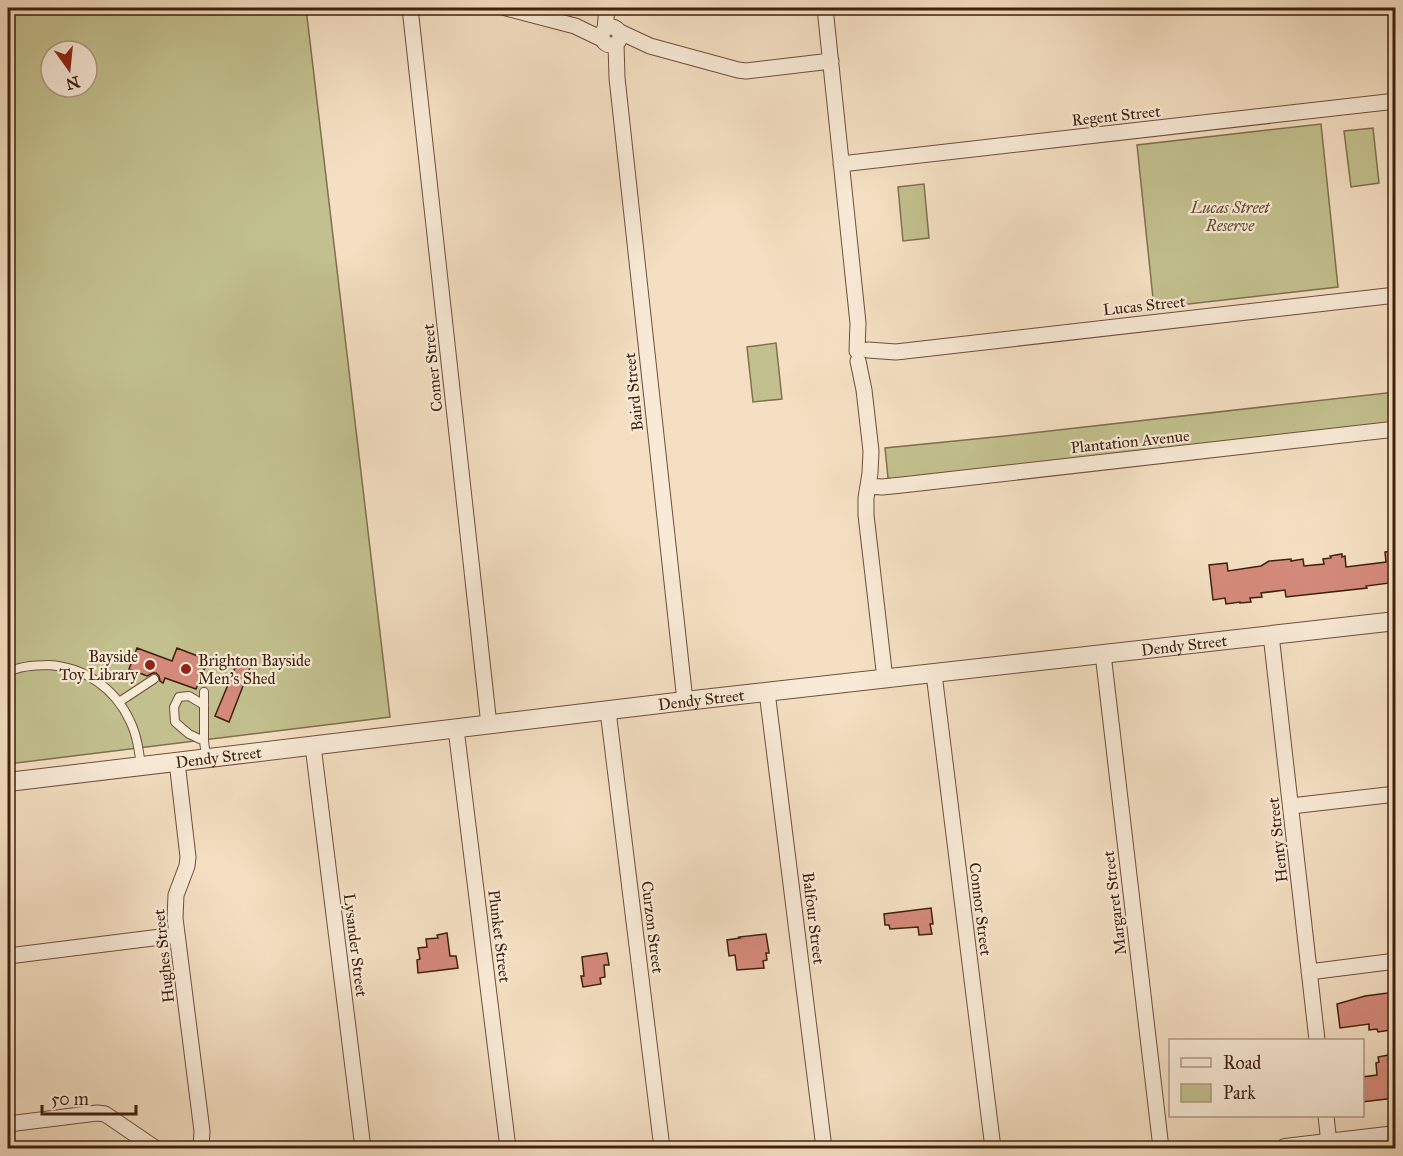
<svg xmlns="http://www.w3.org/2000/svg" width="1403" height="1156" font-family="'IM FELL Great Primer',serif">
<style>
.green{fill:#c2c08e;stroke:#80704e;stroke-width:1.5;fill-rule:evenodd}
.building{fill:#d48a7a;stroke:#3f200d;stroke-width:1.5}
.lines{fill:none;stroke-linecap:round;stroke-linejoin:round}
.service-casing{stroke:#6c503a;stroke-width:10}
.minor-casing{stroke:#6c503a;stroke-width:17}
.tertiary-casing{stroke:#6c503a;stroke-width:20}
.service{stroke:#f8ead7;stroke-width:8}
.minor{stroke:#f8ead7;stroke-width:15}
.tertiary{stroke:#f8ead7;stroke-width:18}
.poi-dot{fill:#8f2418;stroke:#f8ead7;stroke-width:2}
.labels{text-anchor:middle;stroke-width:4.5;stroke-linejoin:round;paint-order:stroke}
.street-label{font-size:16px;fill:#3f200d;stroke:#f8ead7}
.park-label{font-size:16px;font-style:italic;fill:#60482d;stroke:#f8ead7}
.poi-label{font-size:16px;fill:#3f200d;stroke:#f8ead7;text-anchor:end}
</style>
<rect width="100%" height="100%" fill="#f4dfc2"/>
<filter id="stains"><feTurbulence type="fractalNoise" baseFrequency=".00333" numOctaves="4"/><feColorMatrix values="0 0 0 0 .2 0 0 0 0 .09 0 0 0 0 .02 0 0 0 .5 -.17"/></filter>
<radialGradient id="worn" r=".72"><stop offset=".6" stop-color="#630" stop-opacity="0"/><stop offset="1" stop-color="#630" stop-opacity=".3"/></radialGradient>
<path class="green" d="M8 8H306L390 717 8 764ZM51 51H87V87H51Z
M1321 124 1338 287 1154 308 1137 145Z
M1373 128 1379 183 1351 187 1344 131Z
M924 184 929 238 903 241 898 187Z
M776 343 782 399 753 402 747 347Z
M1395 392V423L892 479 888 478 885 448 1005 436Z"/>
<path class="building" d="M1395 550V584H1389V583L1366 586 1367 588 1286 597 1285 590 1261 593 1262 597 1250 598 1251 602 1240 603V602L1226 604 1225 598 1213 600 1209 565 1227 563 1228 571 1261 566 1269 561 1291 559V561L1303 559 1304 566 1324 564 1323 559 1331 558 1330 556 1342 554V557L1345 556 1346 567 1386 562 1385 552Z
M137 648 172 661 177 648 208 660 196 689 165 678 163 683 160 681 159 676 156 673H153L147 676 129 669Z
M237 663 250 668 229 722 215 716Z
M931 908 933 924H930L932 934 919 935 918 927 890 929 889 925H885L884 914Z
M447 933 450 956H456L458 968 418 973 417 960 420 959 418 948 427 947 426 939 438 938 437 935Z
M766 934 769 953H766L767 960 763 961 764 968 737 970 735 955 729 956 727 940 740 938 739 937Z
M607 953 609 965H604L605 977 600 978 601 984 583 987 581 976H584L582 957Z
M1395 992V1006H1394L1395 1019 1392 1020 1393 1027 1390 1028V1030L1378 1032 1377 1029 1369 1030V1024L1340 1028 1337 1004 1365 996Z
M1394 1054 1395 1061V1098L1362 1102V1077L1377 1075 1376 1063 1379 1062 1378 1057Z"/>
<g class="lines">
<g class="service-casing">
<path id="service" d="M8 672C20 666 35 665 49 665 84 667 115 688 130 721 137 735 139 751 141 766
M204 692V741L206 757
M119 702 154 679
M204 705 189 696 179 697 174 707 175 722 189 734 204 741"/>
</g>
<g class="minor-casing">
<path id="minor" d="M410 8 489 725
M506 8 575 26 602 39
M825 8 858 323 857 351
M602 36a9 9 0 1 1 18 0a9 9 0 1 1-18 0Z
M605 29 607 8
M620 32 650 46 738 70 746 71 831 61
M616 44 617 78 685 701
M841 164 1396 101
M868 350 896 352 1396 295
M858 361 864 390 871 451 870 473 866 498V515L885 679
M868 486 882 487 902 485 1396 429
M1271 635 1317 1040
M1103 654 1161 1148
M934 674 993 1148
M767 692 824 1148
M608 711 662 1148
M456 729 508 1148
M313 746 363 1148
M177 762 188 857 187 866 176 895 175 918 202 1131 201 1148
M1291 806 1396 794
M8 956 177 935
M1309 972 1396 961
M1326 1116 1329 1143
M8 1124 97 1113 105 1114 111 1118 155 1148"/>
</g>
<g class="tertiary-casing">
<g id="tertiary">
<path id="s1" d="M8 782 685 701 1396 621"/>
<path d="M1285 1148 1396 1135"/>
</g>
</g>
<use href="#service" class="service"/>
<use href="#minor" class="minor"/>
<use href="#tertiary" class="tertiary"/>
</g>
<g class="poi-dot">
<circle cx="150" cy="665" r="6"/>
<circle cx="186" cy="669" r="6"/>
</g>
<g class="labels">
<g class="street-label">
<text transform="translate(1116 115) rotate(-6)" y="6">Regent Street</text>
<text transform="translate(1144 305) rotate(-6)" y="6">Lucas Street</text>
<text transform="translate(432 368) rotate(-96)" y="6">Comer Street</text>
<text transform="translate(633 392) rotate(-96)" y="6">Baird Street</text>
<text transform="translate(1130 441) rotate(-6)" y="6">Plantation Avenue</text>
<text dy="6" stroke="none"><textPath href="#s1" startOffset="1184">Dendy Street</textPath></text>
<text dy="6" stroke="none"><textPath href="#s1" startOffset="698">Dendy Street</textPath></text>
<text dy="6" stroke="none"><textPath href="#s1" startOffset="212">Dendy Street</textPath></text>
<text transform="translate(1277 840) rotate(-96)" y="6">Henty Street</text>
<text transform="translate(1114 903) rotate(-97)" y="6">Margaret Street</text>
<text transform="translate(981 909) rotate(83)" y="6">Connor Street</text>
<text transform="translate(814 918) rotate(83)" y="6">Balfour Street</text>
<text transform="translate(653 927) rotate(83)" y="6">Curzon Street</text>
<text transform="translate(500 936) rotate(83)" y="6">Plunket Street</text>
<text transform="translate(356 945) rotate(83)" y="6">Lysander Street</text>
<text transform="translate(163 956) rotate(-96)" y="6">Hughes Street</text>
</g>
<g class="park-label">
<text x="1230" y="213">Lucas Street<tspan x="1230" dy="18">Reserve</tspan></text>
</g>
<g class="poi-label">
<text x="138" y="662">Bayside<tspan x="138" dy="18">Toy Library</tspan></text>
<text x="198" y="666" text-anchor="start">Brighton Bayside<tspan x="198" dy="18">Men's Shed</tspan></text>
</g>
</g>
<rect width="1403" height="1156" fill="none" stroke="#f4dfc2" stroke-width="30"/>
<rect x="9" y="9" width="1385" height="1138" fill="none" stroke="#3f200d" stroke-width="3"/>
<rect x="15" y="15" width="1373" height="1126" fill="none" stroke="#3f200d" stroke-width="1.5"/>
<rect x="1169" y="1039" width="195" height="78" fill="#f8ead7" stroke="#ae9986" stroke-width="1.5"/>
<rect x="1181" y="1058" width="30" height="9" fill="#f8ead7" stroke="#ae9986" stroke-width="1.5"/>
<text x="1223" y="1069" font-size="18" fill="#3f200d">Road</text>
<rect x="1181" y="1084" width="30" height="18" fill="#c2c08e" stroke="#ae9986" stroke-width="1.5"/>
<text x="1223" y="1099" font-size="18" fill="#3f200d">Park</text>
<g transform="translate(69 69) rotate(165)"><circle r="28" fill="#f8ead7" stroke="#ae9986" stroke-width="1.5"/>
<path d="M0-4.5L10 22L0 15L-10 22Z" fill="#8f2418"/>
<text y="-9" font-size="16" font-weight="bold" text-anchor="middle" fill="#3f200d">N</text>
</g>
<path d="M42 1105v9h94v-9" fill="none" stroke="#3f200d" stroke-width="3"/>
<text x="51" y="1105" font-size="18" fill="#3f200d" stroke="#f8ead7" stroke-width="4.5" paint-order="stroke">50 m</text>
<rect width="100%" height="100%" filter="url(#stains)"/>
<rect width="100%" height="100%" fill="url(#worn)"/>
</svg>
